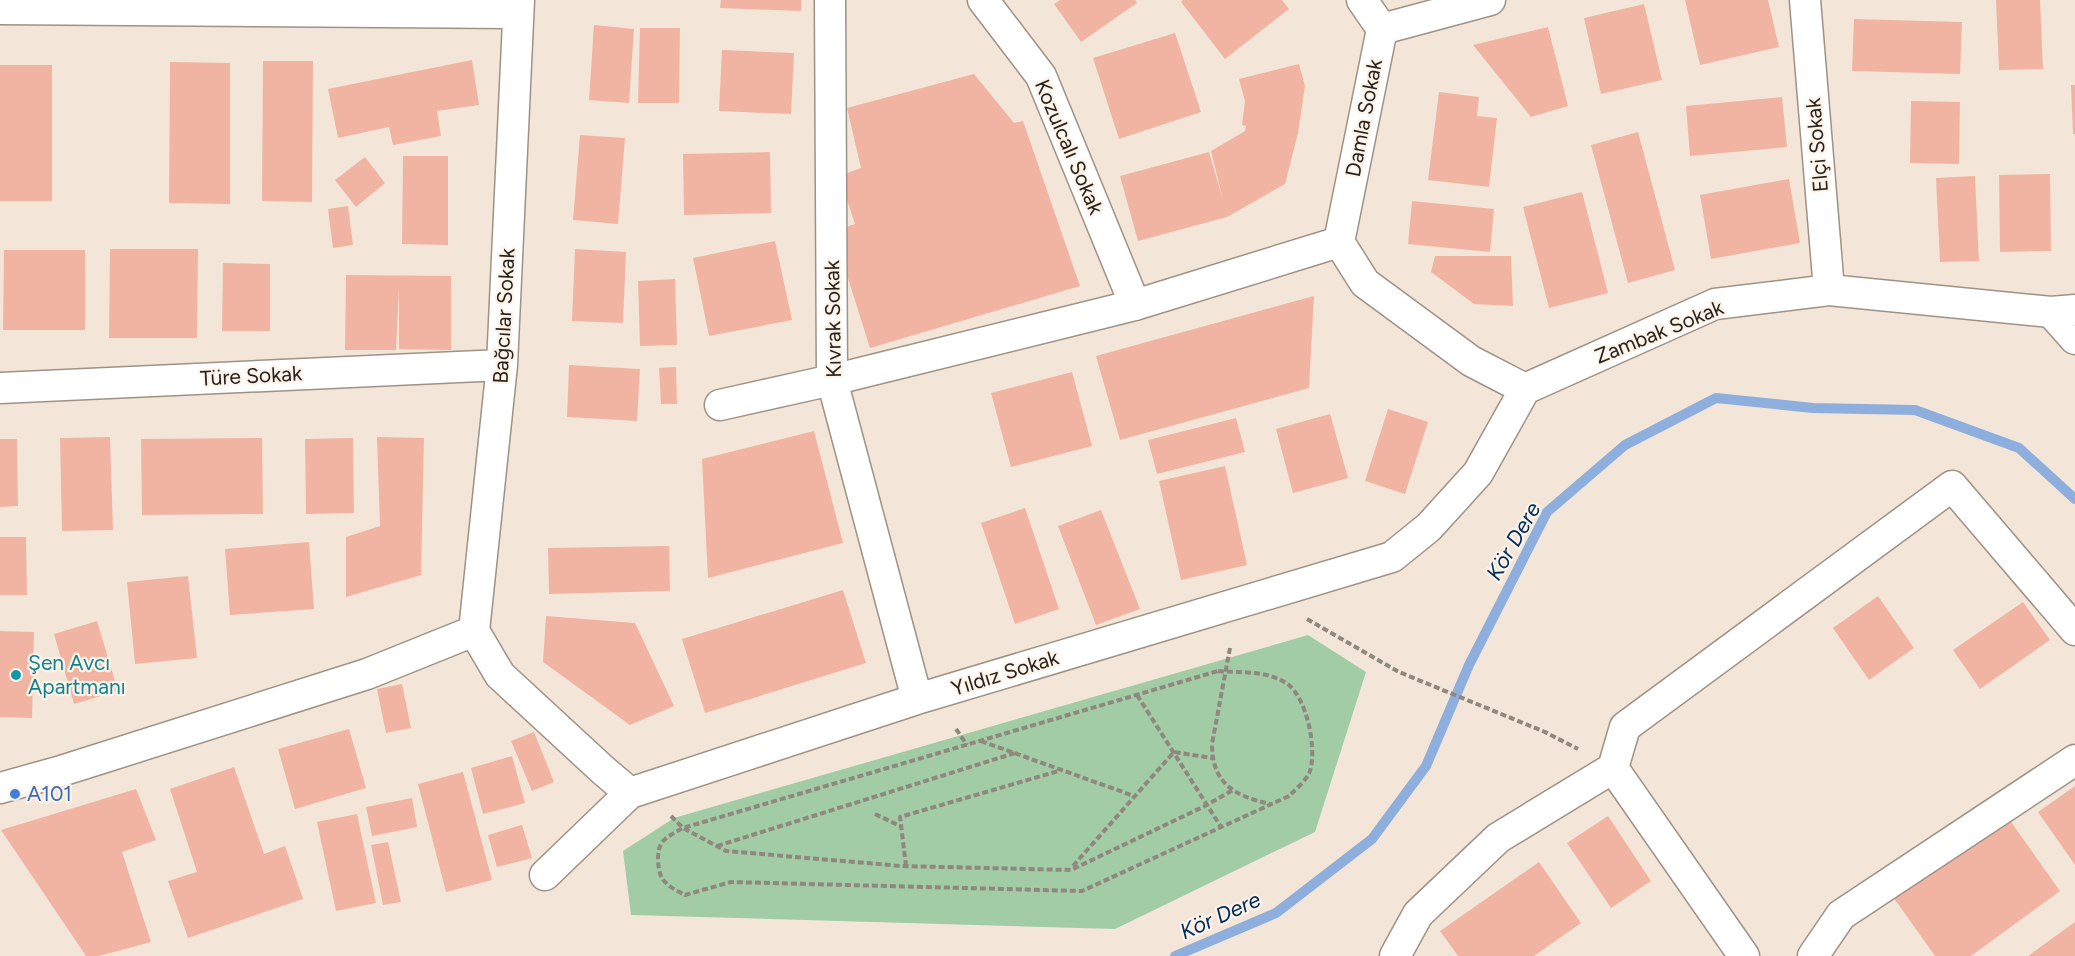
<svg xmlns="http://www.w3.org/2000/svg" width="2075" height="956" font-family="Figtree,sans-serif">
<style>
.green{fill:#a1cca6}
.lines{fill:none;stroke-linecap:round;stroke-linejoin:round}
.stream{stroke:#8eafdd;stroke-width:10}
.building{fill:#f1b4a3}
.minor-casing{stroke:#9e9286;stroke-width:33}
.path{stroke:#90877d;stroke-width:4;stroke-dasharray:6 3;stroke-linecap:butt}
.minor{stroke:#fff;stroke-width:30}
.culture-dot{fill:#0f9aa8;stroke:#fef3e9;stroke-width:2}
.shop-dot{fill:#3f7fe0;stroke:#fef3e9;stroke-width:2}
.labels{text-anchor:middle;stroke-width:4.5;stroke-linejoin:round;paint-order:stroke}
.street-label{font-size:21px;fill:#27221d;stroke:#fef3e9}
.culture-label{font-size:21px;fill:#0d838f;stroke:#fef3e9;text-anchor:start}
.shop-label{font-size:21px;fill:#366cbe;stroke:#fef3e9;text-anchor:start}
.water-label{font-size:22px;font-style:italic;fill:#002d62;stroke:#fef3e9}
</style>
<rect width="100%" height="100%" fill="#f3e6d8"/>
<path class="green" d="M1308 635 1366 672 1315 832 1115 929 631 915 623 851 674 818Z"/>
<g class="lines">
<path class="stream" d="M1175 956 1276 913 1372 839 1426 766 1469 665 1547 512 1625 445 1716 398 1813 408 1915 410 2019 448 2075 499"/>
</g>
<path class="building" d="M721 0H801V11L720 8Z
M1060 0H1135L1137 3 1081 42 1054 4Z
M1183 0H1282L1289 9 1225 59 1181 2Z
M1685 0H1768L1779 47 1700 65Z
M1996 0H2040L2043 69 1999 70Z
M1644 4 1662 80 1601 94 1584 18Z
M1854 19 1962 22 1960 74 1852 71Z
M594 25 634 29 629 103 589 100Z
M1548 27 1568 106 1531 117 1473 45Z
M640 28H680L679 103H638Z
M1175 33 1201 112 1119 139 1093 58Z
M722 50 794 53 791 114 719 111Z
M472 60 479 105 437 111 441 136 393 145 389 127 338 138 328 89Z
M263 61H313L312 202 262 201Z
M170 62 230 63V204L169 203Z
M1299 64 1305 86 1298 133 1285 184 1227 217 1138 241 1120 176 1209 152 1223 200 1211 151 1245 131 1246 126 1242 125 1245 101 1239 79Z
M0 65H52V201H0Z
M974 74 1014 123 1023 121 1080 286 870 348 833 231 855 224 839 176 861 168 847 108Z
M2071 85H2075V134H2073Z
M1439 92 1479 97 1477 116 1497 118 1489 187 1428 180Z
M1782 97 1787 147 1690 156 1686 106Z
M1911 101 1960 102 1959 164 1910 163Z
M1638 132 1675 270 1628 283 1591 145Z
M580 135 625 138 618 224 573 220Z
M770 152 771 213 684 215 683 154Z
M403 156H448V245L402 244Z
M365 157 385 183 356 207 335 180Z
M2050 174 2051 251 2000 252 1999 175Z
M1975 176 1979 261 1940 262 1936 178Z
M1789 179 1800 243 1711 259 1700 195Z
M1582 192 1608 293 1549 308 1523 207Z
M1412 201 1494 209 1490 252 1408 244Z
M348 206 353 245 333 248 328 209Z
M775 241 792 320 709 336 693 258Z
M110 249H198L197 338H109Z
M575 249 626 252 623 323 572 321Z
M4 250H85V330H3Z
M1435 256H1511L1513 306 1474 304 1431 272Z
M223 263 270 264V331H222Z
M346 275 451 276V350L399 349V289L396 350H345Z
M675 279 677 345 640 346 638 281Z
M1314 296 1309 388 1120 440 1096 356Z
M569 365 640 369 637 421 567 417Z
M676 367 677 404H661L659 368Z
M1072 372 1092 446 1011 467 991 393Z
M1388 409 1428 422 1405 494 1365 481Z
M1330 414 1348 478 1293 493 1276 429Z
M1236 418 1245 452 1157 474 1148 440Z
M814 431 843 543 708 578 702 459Z
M110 437 113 530 62 531 60 438Z
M377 437 424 438 421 575 346 597V537L380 526Z
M262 438 263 514 142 515 141 439Z
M353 438 354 513 306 514 305 439Z
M0 439H17L18 506 0 507Z
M1225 466 1247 565 1181 580 1159 481Z
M1025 508 1059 609 1015 624 981 523Z
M1101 510 1140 609 1096 625 1058 526Z
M0 537H26L27 595H0Z
M309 542 314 609 230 615 225 549Z
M669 546 670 591 549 594 548 548Z
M188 576 197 658 135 664 127 582Z
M843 590 866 663 705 713 682 639Z
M1878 596 1914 648 1869 680 1833 628Z
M2023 602 2050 640 1980 689 1953 650Z
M546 616 635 623 674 706 630 725 543 662Z
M97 621 118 691 74 704 54 634Z
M0 631 34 632 32 718 0 717Z
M402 684 411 728 386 733 377 689Z
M349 729 366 788 295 809 278 749Z
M534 732 554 782 532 791 511 741Z
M512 756 525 803 483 814 471 768Z
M234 767 264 854 285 846 303 899 188 938 168 881 197 872 170 789Z
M463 772 492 880 446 892 418 784Z
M2075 786V865L2038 812Z
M136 789 156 840 122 852 151 942 99 956H86L1 830Z
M412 798 417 827 372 836 366 807Z
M2004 812 2060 891 1971 956H1935L1891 894Z
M357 814 376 903 336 911 317 822Z
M1608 816 1651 881 1611 908 1567 843Z
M522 825 532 858 497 867 488 835Z
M388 842 401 902 383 905 371 845Z
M1539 862 1581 923 1534 956H1458L1440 931Z
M2075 922V956H2028Z"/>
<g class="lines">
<g class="minor-casing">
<path id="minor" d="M830 0 832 380 917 699
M983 0 1041 76 1135 305
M1805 0 1829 290
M0 9 518 13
M1382 29 1490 0
M1339 242 1365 283 1471 361 1525 389 1715 304 1829 290 2051 312 2075 310
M1339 242 1382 29 1362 0
M2051 312 2075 339
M0 388 502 365
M720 405 832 380 1135 305 1339 242
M474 631 500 675 604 771 630 793 917 699 1392 557 1429 527 1478 473 1525 389
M474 631 502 365 519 0
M0 788 58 772 367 674 474 631
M545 875 630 793
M1395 956 1418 914 1498 838 1613 768
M1744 956 1613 768 1625 727 1952 486 2075 630
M1813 956 1841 915 2075 760"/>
</g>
<path class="path" d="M1307 619 1399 672 1545 732 1578 749
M1230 648 1212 744C1212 784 1235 796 1270 804
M1218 671C1241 673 1266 670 1286 683 1307 696 1317 749 1310 771 1307 780 1296 789 1289 796L1082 891 731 882 685 895C677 891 667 886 662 878 657 869 656 849 663 841 669 835 676 832 683 828Z
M1137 695 1221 827
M956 729 967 745
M981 741 1134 796
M875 814 900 826
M671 816 683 828 726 851 901 866 1071 870 1207 805 1233 790
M717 846 1015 753
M906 866 900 817 1062 770
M1073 866 1174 752 1212 758"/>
<use href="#minor" class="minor"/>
</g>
<circle class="culture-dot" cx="16" cy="675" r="6"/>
<circle class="shop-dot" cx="15" cy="794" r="6"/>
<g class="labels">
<g class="street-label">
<text transform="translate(1364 118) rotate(-79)" y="7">Damla Sokak</text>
<text transform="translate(1817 145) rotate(-95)" y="7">Elçi Sokak</text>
<text transform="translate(1069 147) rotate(67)" y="7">Kozulcalı Sokak</text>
<text transform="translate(504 316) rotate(-87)" y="7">Bağcılar Sokak</text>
<text transform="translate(833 319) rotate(-91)" y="7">Kıvrak Sokak</text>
<text transform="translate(1659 332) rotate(-22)" y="7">Zambak Sokak</text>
<text transform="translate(251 376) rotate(-3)" y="7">Türe Sokak</text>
<text transform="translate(1005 673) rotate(-17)" y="7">Yıldız Sokak</text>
</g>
<g class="culture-label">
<text x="28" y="670">Şen Avcı<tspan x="28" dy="24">Apartmanı</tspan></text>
</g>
<g class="shop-label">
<text x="27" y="801">A101</text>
</g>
<g class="water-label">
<text transform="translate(1513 541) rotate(-60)" y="8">Kör Dere</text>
<text transform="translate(1220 915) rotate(-24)" y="8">Kör Dere</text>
</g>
</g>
</svg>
